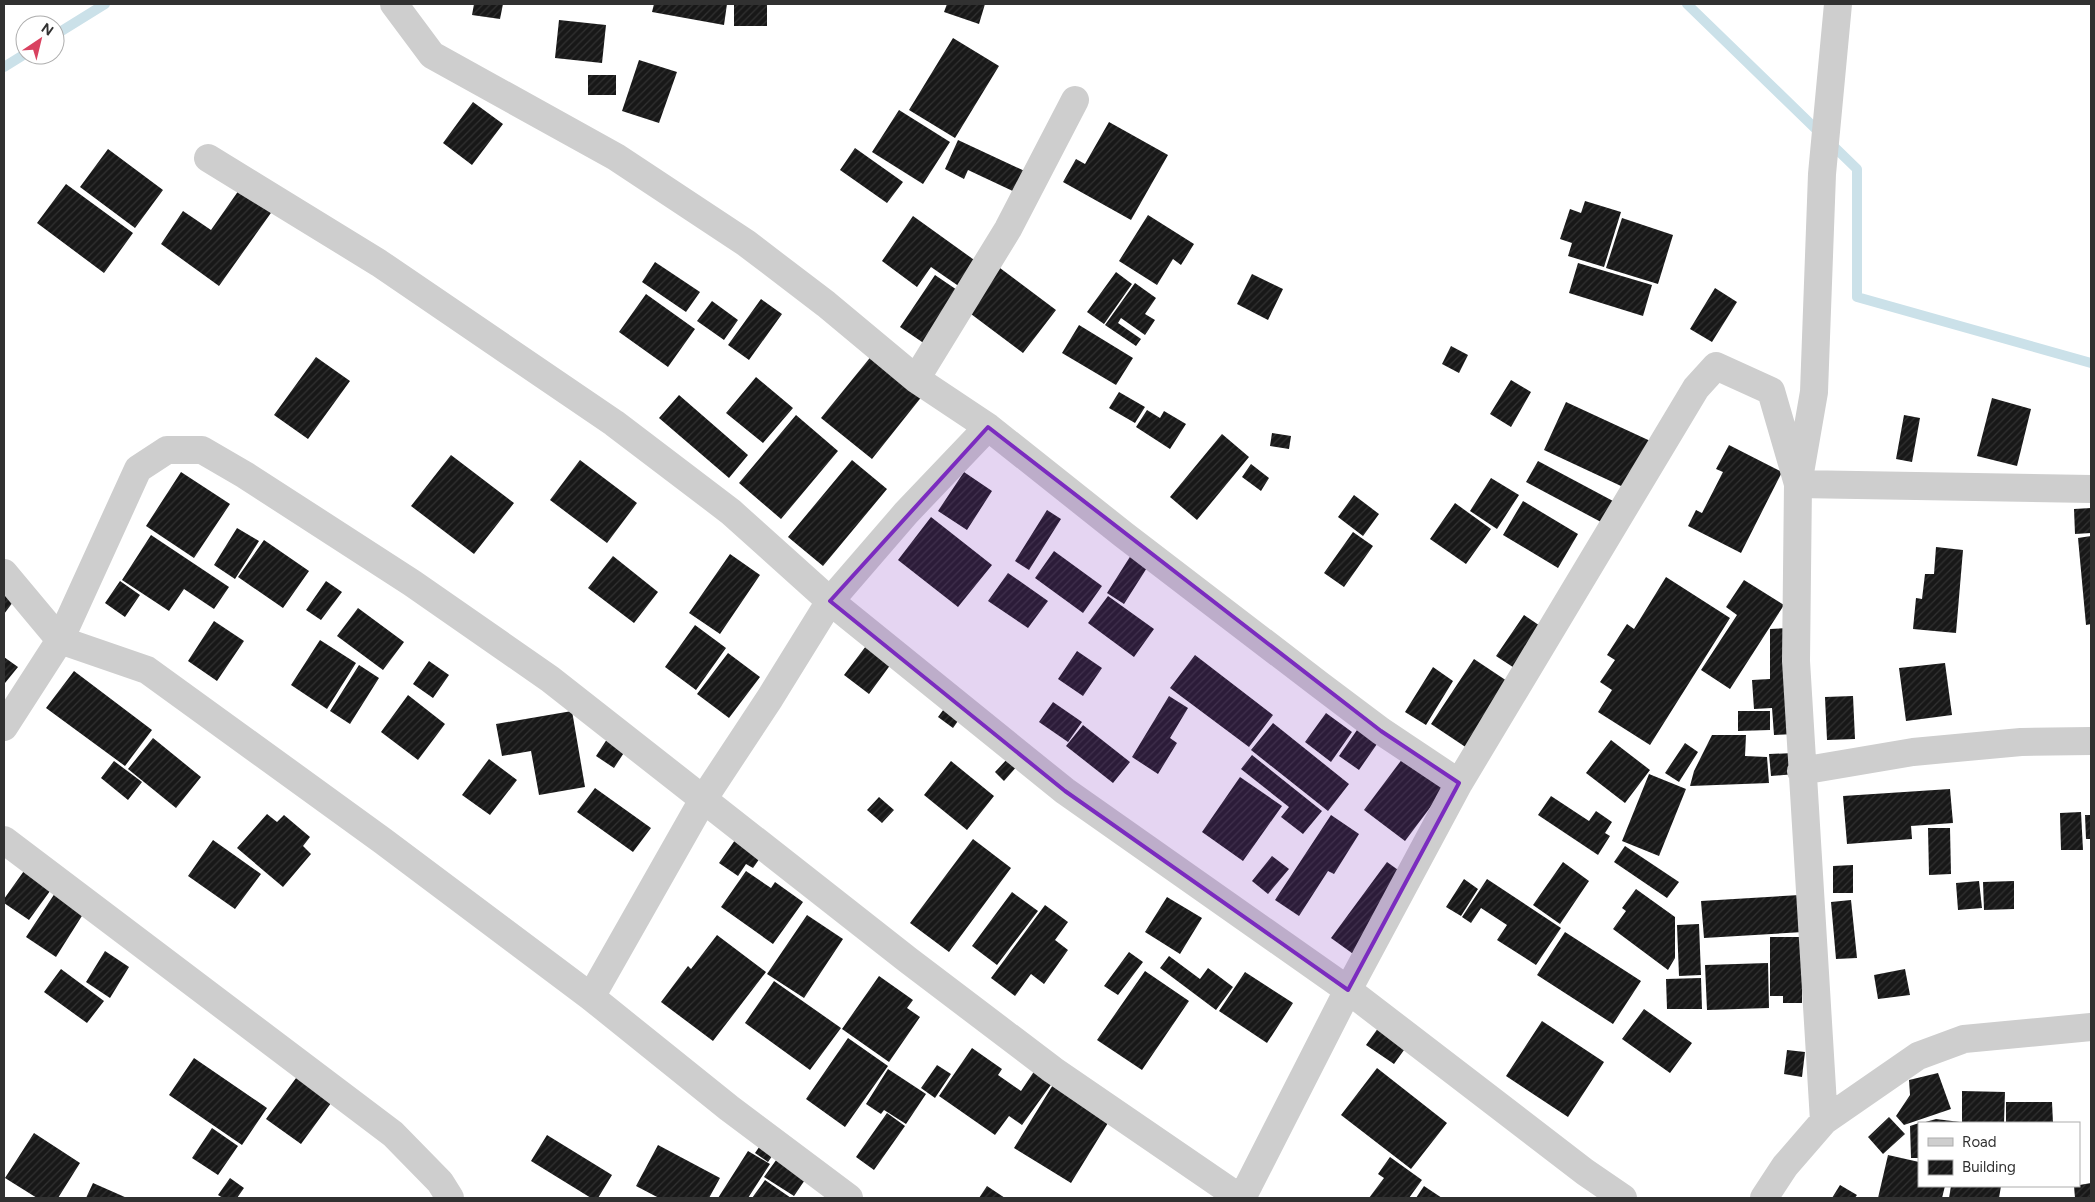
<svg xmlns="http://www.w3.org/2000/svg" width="2095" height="1202" font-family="Figtree,sans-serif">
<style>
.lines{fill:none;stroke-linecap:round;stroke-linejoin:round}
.stream{stroke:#cbe1e9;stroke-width:10}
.building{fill:url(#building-hatch)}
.minor{stroke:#cecece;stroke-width:28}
.marked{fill:#7b2cbf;fill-opacity:0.2;stroke:#7b2cbf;stroke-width:4;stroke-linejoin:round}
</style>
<defs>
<pattern id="building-hatch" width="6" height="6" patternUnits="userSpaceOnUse" patternTransform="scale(1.25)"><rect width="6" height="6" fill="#181818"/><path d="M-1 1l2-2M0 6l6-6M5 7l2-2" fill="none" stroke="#313131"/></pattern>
</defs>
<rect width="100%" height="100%" fill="#fff"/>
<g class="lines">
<path class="stream" d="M1687 4 1857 169V297L2091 363
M55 35 105 4
M4 67 25 54"/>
</g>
<path class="building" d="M474 4H503L500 19 472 15Z
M654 4H727L724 25 652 12Z
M734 4H767V26H734Z
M947 4H985L979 24 944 12Z
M559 20 606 25 602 63 555 58Z
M953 38 999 66 955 138 909 110Z
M639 60 677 72 659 123 622 111Z
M588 75H616V95H588Z
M473 102 503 124 472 165 443 143Z
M899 110 950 142 923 184 872 152Z
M1109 122 1168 155 1131 220 1063 182 1076 159 1085 164Z
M958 140 1029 173 1019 194 968 170 964 179 945 169Z
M855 148 903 182 887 203 840 170Z
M108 149 163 190 135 228 80 187Z
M246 180 278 203 219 286 161 244 183 211 211 230Z
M66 184 133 233 104 273 37 223Z
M1585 201 1621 212 1604 267 1568 256 1572 243 1560 239 1570 209 1581 213Z
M1148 215 1194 244 1181 265 1173 259 1157 285 1119 261Z
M913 216 977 262 960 287 931 267 917 287 882 261Z
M1622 218 1673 235 1658 284 1606 268Z
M655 262 700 292 686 312 642 282Z
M1578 263 1652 285 1643 316 1569 293Z
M1000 268 1056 310 1023 353 967 311Z
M1116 272 1132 284 1104 324 1087 312Z
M1252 274 1283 289 1268 320 1237 304Z
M935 275 960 292 925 344 900 327Z
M1135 283 1156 298 1145 314 1155 320 1145 335 1121 318 1118 323 1141 339 1136 346 1105 325Z
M1715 288 1737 302 1712 342 1690 329Z
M646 294 695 329 668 367 619 332Z
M761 299 782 314 749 360 728 345Z
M712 301 738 320 724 340 697 321Z
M1079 325 1133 358 1116 385 1062 353Z
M1451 346 1468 355 1459 373 1442 364Z
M873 354 923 395 872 459 821 418Z
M316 357 350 381 308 439 274 415Z
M756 377 793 408 763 443 726 413Z
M1511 380 1531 392 1511 427 1490 414Z
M1119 392 1145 407 1135 423 1109 408Z
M679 395 748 455 729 478 659 418Z
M1992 398 2031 409 2017 466 1977 456Z
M1566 402 1659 445 1636 493 1544 450Z
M1147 410 1160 418 1164 411 1186 424 1170 449 1136 427Z
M796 415 838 451 781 519 739 483Z
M1904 415 1920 418 1912 462 1896 459Z
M1272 433 1291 436 1289 449 1270 446Z
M1222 434 1249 457 1197 520 1170 497Z
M1729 445 1782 472 1741 553 1688 526 1696 510 1702 513 1723 472 1716 469Z
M451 455 514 503 474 554 411 506Z
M580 460 637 503 607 543 550 500Z
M852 460 887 489 823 566 788 537Z
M1538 461 1613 501 1601 522 1526 482Z
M1251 464 1269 478 1261 491 1242 477Z
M181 472 230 504 194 558 146 526Z
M964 472 992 491 967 530 938 511Z
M1491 478 1519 495 1497 529 1470 511Z
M1354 495 1379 514 1363 536 1338 517Z
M1523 501 1578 534 1558 568 1503 535Z
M1455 503 1491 529 1466 564 1430 539Z
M2091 508V533L2075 534 2074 509Z
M1047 510 1061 519 1029 570 1015 561Z
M931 517 992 565 958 607 898 560Z
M237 528 259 541 235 579 214 565Z
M1353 532 1373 546 1344 587 1324 573Z
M151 535 229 587 214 609 184 589 169 611 122 580Z
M2091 536V624L2086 625 2078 538Z
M264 540 309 571 283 608 238 577Z
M1936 547 1963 550 1956 633 1913 629 1916 598 1922 599 1925 574H1934Z
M1054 551 1102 586 1083 613 1035 578Z
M1133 552 1150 563 1124 604 1107 593Z
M730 554 760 575 720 634 689 613Z
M613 556 658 592 634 623 588 588Z
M1008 573 1048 601 1028 628 988 601Z
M4 577 22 590 4 614Z
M1666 577 1730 618 1650 745 1598 712 1612 690 1600 682 1615 660 1607 655 1627 624 1634 629Z
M1744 580 1784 605 1730 689 1701 670 1737 615 1726 607Z
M120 581 140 595 125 617 105 603Z
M326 581 342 592 321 620 306 610Z
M1108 596 1154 629 1134 657 1088 623Z
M358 608 404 642 383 670 337 636Z
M1524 615 1549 632 1522 673 1496 656Z
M214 621 244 641 217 681 188 661Z
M695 625 726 648 696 690 665 667Z
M1790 628 1797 734 1774 735 1772 708 1754 709 1752 680 1770 679V629Z
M320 640 356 663 327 709 291 685Z
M866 646 891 664 869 694 844 675Z
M1077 651 1102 668 1083 696 1058 679Z
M728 653 760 677 729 718 697 694Z
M1195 655 1273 715 1249 747 1170 688Z
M4 657 18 667 5 683 4 682Z
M1474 659 1513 685 1470 750 1431 724Z
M429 661 449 675 433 698 413 684Z
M1945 663 1952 715 1906 721 1899 668Z
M359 665 379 678 350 724 330 711Z
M1433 667 1453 681 1426 725 1405 712Z
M74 671 152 730 125 766 46 708Z
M955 694 970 704 953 728 938 717Z
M408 695 445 724 418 760 381 732Z
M1169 696 1188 708 1170 738 1177 743 1158 774 1132 757Z
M1853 696 1855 739 1827 740 1825 697Z
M1053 702 1082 722 1068 742 1039 722Z
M572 711 585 787 539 795 531 751 502 756 496 724Z
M1738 711H1770V730L1738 731Z
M1326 713 1352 732 1331 762 1305 742Z
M1366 717 1386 731 1359 770 1339 756Z
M1273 723 1349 784 1328 811 1251 750Z
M1083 725 1130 762 1113 783 1066 746Z
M611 733 629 745 614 768 596 756Z
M1712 735H1746L1745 756 1767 757 1769 783 1690 786 1694 771Z
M153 738 201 777 176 808 128 769Z
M1611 740 1650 770 1625 803 1586 773Z
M1685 743 1698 752 1679 782 1665 773Z
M1794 753 1795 774 1771 776 1769 754Z
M1252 755 1322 811 1303 834 1281 817 1289 807 1241 769Z
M1009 757 1018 765 1004 781 995 772Z
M1403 758 1444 789 1405 841 1364 810Z
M489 759 517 780 490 815 462 795Z
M114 761 142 782 128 800 101 778Z
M951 761 994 796 967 830 924 795Z
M1649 774 1686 789 1659 856 1622 841Z
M1240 777 1282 806 1243 861 1202 832Z
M595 788 651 828 633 852 577 812Z
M1950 789 1953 823 1911 826 1912 839 1847 844 1843 796Z
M1551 796 1589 821 1596 811 1612 822 1605 833 1610 836 1598 855 1538 815Z
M879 797 894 810 882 823 867 810Z
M2081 812 2083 850H2061L2060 813Z
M267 814 277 822 284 815 310 837 303 846 311 854 283 887 237 848Z
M1331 815 1359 834 1334 874 1328 871 1299 916 1275 900Z
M2085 815H2091V839H2086Z
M1928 828H1950L1951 874 1929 875Z
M742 830 767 848 753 868 746 864 738 876 719 863Z
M973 839 1011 868 949 952 910 923Z
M213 840 261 874 235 909 188 876Z
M1625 846 1679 882 1667 898 1614 862Z
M1272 856 1289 869 1268 894 1252 881Z
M31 861 58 880 29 920 4 903V899Z
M1387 862 1412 880 1356 956 1331 938Z
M1563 862 1589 881 1560 924 1533 905Z
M1853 865V893H1833V866Z
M746 871 771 888 775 882 803 902 773 944 721 907Z
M1464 879 1478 889 1461 916 1446 907Z
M1487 879 1561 928 1536 965 1497 940 1507 925 1481 908 1471 923 1462 917Z
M63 881 92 900 56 957 26 937Z
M1979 881 1982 908 1958 910 1956 883Z
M2014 881V909L1984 910 1983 882Z
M1636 889 1675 917V958L1668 970 1613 929 1626 911 1622 908Z
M1012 892 1038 911 997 965 972 946Z
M1800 895 1803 932 1704 938 1701 901Z
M1167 897 1202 918 1180 954 1145 932Z
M1851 900 1857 958 1836 959 1831 902Z
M1045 905 1068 922 1055 940 1068 950 1044 984 1031 974 1015 996 991 978Z
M807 915 843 939 804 998 767 974Z
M1699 924 1701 975 1679 976 1677 925Z
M1565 932 1641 981 1613 1024 1537 975Z
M717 935 766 972 713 1041 661 1002 688 966 691 969Z
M1770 937H1802V1003H1783V996H1770Z
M105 951 129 967 110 998 86 982Z
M1129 952 1143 962 1118 995 1104 986Z
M1169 956 1200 979 1208 968 1233 987 1216 1010 1160 968Z
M1768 963 1769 1008 1707 1010 1705 965Z
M61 969 104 1001 87 1023 44 992Z
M1905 969 1910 995 1878 999 1874 975Z
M1145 971 1189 1001 1142 1070 1097 1040Z
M1245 972 1293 1003 1267 1043 1219 1011Z
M879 976 913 1000 907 1008 920 1017 889 1062 842 1029Z
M1701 978 1702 1009H1667L1666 979Z
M774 981 841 1028 810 1070 745 1023Z
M1644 1009 1692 1043 1670 1073 1622 1039Z
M1542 1021 1604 1062 1568 1117 1506 1076Z
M1381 1024 1409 1043 1394 1064 1366 1045Z
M848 1038 888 1066 845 1127 806 1099Z
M972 1048 1002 1069 998 1075 1021 1091 1035 1070 1053 1082 1022 1125 1009 1116 995 1135 939 1096Z
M1787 1050 1805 1052 1802 1077 1784 1074Z
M194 1058 267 1108 242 1145 169 1095Z
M937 1065 951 1074 935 1098 921 1088Z
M1377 1068 1447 1123 1411 1169 1341 1115Z
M888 1069 926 1094 906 1124 884 1110 881 1114 866 1104Z
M1938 1073 1951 1109 1904 1125 1896 1116 1910 1095 1909 1080Z
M299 1074 334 1099 301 1144 266 1119Z
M1059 1075 1116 1110 1071 1183 1014 1148Z
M1962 1091 2005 1092 2004 1123H1962Z
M2006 1102H2052L2053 1123H2006Z
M887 1113 905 1126 874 1170 856 1157Z
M1889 1117 1905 1134 1883 1154 1868 1137Z
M1936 1119 1960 1122V1123H1922Z
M1919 1123V1158H1911L1910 1126Z
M212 1128 238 1146 218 1175 192 1158Z
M771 1130 784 1139 768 1162 755 1153Z
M34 1133 80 1163 58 1198H37L5 1178Z
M547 1135 612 1175 598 1198H591L531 1161Z
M658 1145 720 1178 709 1198H659L636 1186Z
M784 1149 813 1168 794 1196 764 1177Z
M748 1151 770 1164 748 1198H718Z
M1888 1155 1919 1162V1186H1945L1942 1198H1878Z
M1390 1157 1422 1180 1409 1198H1369L1384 1178 1378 1174Z
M230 1178 244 1188 237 1198H223L218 1195Z
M765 1180 791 1198H752Z
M93 1183 127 1198H86Z
M2091 1183V1198H2075L2074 1186Z
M1840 1185 1857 1195 1855 1198H1832Z
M987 1186 1005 1198H979Z
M1424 1186 1442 1198H1416Z
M1951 1186H2001L1999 1198H1949Z"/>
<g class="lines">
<path class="minor" d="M394 4 432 55 616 157 746 243 826 304 916 379 988 427 1124 535 1320 685 1381 731 1459 783
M1838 4 1822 174 1814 392 1798 484 2091 489
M208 158 379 263 614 423 731 512 830 601 1065 791 1348 990 1585 1172 1623 1198
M916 379 1008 229 1075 100
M4 573 60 640 147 670 383 841 591 997 729 1108 849 1198
M4 727 60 640 138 469 167 450H202L245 475 412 583 550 679 908 960 1053 1070 1240 1198
M1801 771 1913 752 2021 742 2091 741
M4 840 393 1134 440 1182 450 1198
M591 997 704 798 770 698 830 601 906 513 988 427
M1242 1198 1348 990 1459 783 1696 388 1716 366 1771 391 1798 484 1796 661 1824 1121
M1764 1198 1785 1166 1824 1121 1918 1056 1964 1039 2091 1027"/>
</g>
<path class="marked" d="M988 427 1381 731 1459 783 1348 990 1065 791 830 601Z"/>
<rect width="2095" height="1202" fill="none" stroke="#313131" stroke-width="10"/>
<rect x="1918" y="1122" width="162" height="65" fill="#ffffff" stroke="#adadad"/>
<rect x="1928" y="1138" width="25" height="8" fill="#cecece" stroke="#adadad"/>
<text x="1962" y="1147" font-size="15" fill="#313131">Road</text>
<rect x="1928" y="1160" width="25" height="15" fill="url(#building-hatch)" stroke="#adadad"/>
<text x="1962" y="1172" font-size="15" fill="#313131">Building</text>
<g transform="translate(40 40) rotate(35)"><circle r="24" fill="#ffffff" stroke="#adadad"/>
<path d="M0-4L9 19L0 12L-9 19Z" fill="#d94260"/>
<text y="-8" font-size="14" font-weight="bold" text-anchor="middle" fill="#313131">N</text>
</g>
</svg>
